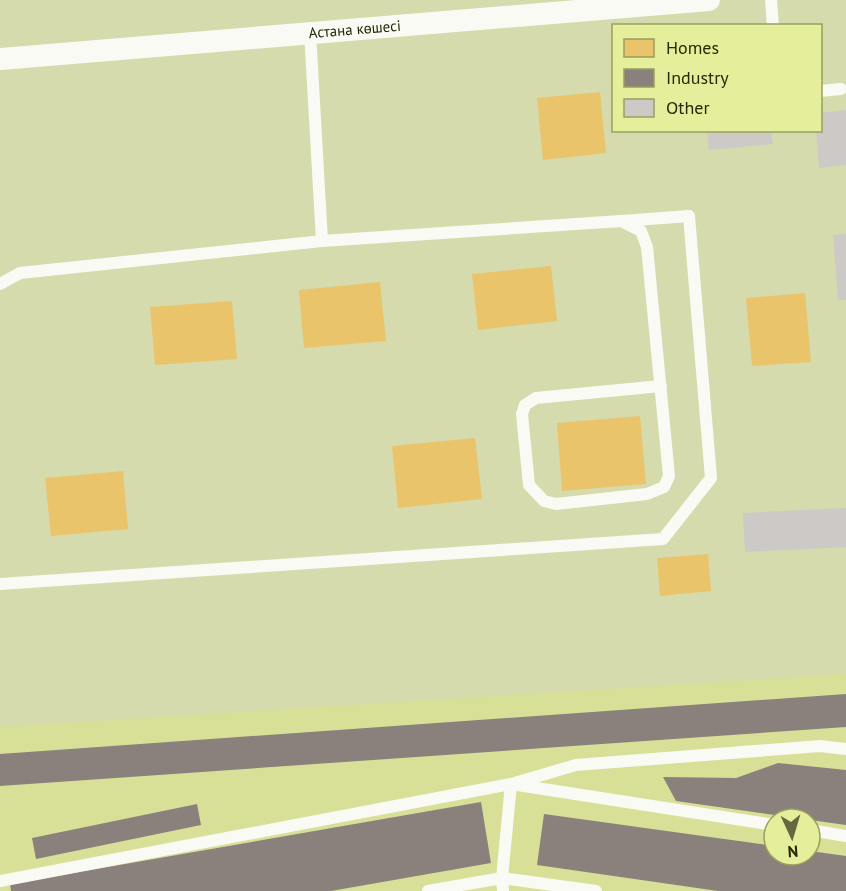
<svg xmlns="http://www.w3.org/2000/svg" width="846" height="891" font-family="'PT Sans',sans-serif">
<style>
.built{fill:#d8df97;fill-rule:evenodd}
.homes{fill:#e9c46a}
.industry{fill:#8a817c}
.building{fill:#ccc9c7}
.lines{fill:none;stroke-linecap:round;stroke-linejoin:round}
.service{stroke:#f9faf3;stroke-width:12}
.minor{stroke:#f9faf3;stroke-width:22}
.labels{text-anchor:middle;stroke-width:6;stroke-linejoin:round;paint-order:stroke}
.street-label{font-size:15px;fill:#262905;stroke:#e5ee9a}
</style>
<rect width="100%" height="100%" fill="#d6dbad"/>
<path class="built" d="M846 674V891H0V727ZM774 819H810V855H774Z"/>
<path class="homes" d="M600 92 606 153 543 160 537 98Z
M551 266 557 321 478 330 472 274Z
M380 282 386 341 304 348 299 290Z
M805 293 811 362 752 366 746 298Z
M232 301 237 359 155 365 150 307Z
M640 416 646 484 562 491 557 423Z
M475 438 482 499 398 508 392 446Z
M123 471 128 529 51 536 45 478Z
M708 554 711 591 660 596 657 558Z"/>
<path class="industry" d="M846 694V727L0 786V754Z
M778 763 846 770V825L676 801 663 777 736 778Z
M481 802 491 863 331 891H11L10 884Z
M197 804 201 825 36 859 32 838Z
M544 814 774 846V855H810V851L846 856V891H718L537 865Z"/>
<path class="building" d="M846 110V165L819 168 816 130H820V113Z
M707 130H771L773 144 709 150Z
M846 234V300H838L833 235Z
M846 508V547L745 552 743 513Z"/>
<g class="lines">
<path class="service" d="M771 0 773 26
M310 32 322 241
M820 91 841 89
M0 284 20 273 322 241 621 221 641 231 647 247 669 476 664 487 647 494 556 504 544 501 529 485 522 414 525 405 536 398 661 386
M0 584 663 539 711 478 689 216 622 221
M810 830 846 836
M0 881 511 784 576 765 820 746 846 749
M428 891 502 878 596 891
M503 891 502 878 511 784 774 825"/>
<path class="minor" id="s1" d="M0 59 709 0"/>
</g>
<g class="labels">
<g class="street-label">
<text dy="5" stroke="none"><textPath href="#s1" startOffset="356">Астана көшесі</textPath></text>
</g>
</g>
<rect x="612" y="24" width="210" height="108" fill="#e5ee9a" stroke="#999f5e" stroke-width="1.5"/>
<rect x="624" y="39" width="30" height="18" fill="#e9c46a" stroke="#999f5e" stroke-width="1.5"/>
<text x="666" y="54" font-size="18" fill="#262905">Homes</text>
<rect x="624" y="69" width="30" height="18" fill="#8a817c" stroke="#999f5e" stroke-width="1.5"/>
<text x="666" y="84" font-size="18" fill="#262905">Industry</text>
<rect x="624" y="99" width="30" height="18" fill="#ccc9c7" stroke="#999f5e" stroke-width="1.5"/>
<text x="666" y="114" font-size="18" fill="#262905">Other</text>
<g transform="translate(792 837) rotate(176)"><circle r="28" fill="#e5ee9a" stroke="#999f5e" stroke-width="1.5"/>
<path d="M0-4.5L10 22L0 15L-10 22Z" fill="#646740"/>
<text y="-9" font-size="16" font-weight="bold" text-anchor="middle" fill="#262905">N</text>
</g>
</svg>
